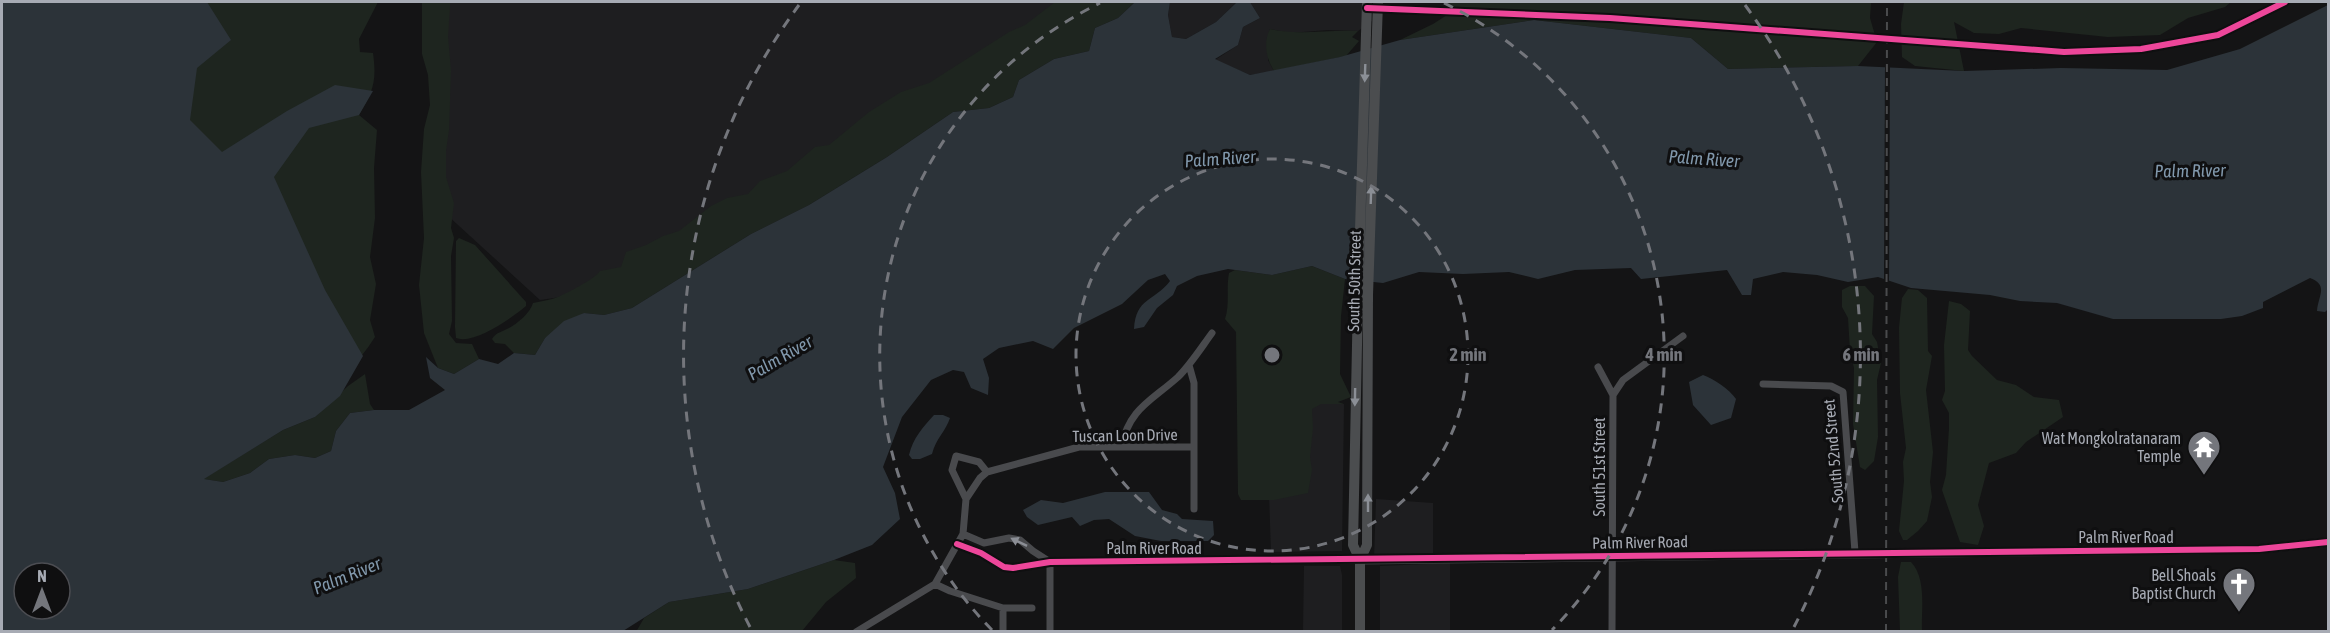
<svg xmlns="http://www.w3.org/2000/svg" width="2330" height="633" font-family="'Asap Condensed',sans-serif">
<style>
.built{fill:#1e1e20}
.green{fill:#1e251f}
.water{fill:#2c3339;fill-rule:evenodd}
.pier{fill:#141415}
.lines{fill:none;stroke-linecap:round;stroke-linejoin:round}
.street{stroke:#494a4d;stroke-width:7}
.secondary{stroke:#48484b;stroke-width:9}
.primary{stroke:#4b4d4f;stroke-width:10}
.rail{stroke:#4a4b4d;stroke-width:2;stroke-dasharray:8 6;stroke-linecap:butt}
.cycleway-casing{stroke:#0f0f10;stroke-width:10}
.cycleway{stroke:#ed469a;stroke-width:6}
.oneway{fill:#8b8f96}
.oneway2{fill:#8b8e95}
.ring{fill:none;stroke:#74767c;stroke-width:3;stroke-dasharray:10 8}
.labels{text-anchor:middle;stroke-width:6;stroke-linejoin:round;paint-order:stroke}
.street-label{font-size:16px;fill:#a7abb4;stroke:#0f0f10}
.poi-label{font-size:16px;fill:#a7abb4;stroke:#0f0f10;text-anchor:end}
.water-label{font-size:18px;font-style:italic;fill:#8198ac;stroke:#0f0f10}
.centre{fill:#74767c;stroke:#0f0f10;stroke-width:3}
.ring-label{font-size:18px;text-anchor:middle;font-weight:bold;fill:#74767c;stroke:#0f0f10;stroke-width:6;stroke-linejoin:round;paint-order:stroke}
</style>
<rect width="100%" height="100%" fill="#141415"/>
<path class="built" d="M444 2H1090L589 293 540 300 446 214Z
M1170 2H1237L1216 22 1186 39 1172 37 1168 15Z
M1250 2H1372V21L1358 31 1328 30 1290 33 1270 29 1268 60 1274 71 1250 75 1215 60 1238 45 1243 27 1260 18Z
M1306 403 1344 404 1342 551 1271 552 1269 493Z
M1376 499 1433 503V557L1374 559Z
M1450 563V631H1380V566Z
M1304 566H1340L1342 575V631H1303Z"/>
<path class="green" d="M134 2H378L359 39 360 52 373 53C377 82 373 91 359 115L377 130 374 168 375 218 370 257 376 284 370 320 375 337C359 363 339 380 313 395Z
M422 2H450V6L448 36 451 71 449 130 446 151V177L454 203 451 228 454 238 451 256 452 321 449 334 456 343 472 344 479 359 454 374 438 368 424 333 419 285 424 238 421 172 424 129 430 105 428 75 422 54Z
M1055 2H1135L1118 18 1095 28 1089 51 1054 59 1019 80 1013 97 989 108 953 112 887 157 809 205 751 234 632 308 604 315 584 313 545 338 535 355 514 353 505 344 495 343 492 339C496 332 502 332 509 328 518 323 530 313 533 303 541 301 550 300 558 297 567 293 595 279 600 271L621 267 626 252 646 245 663 236 679 231 711 206 727 198 748 194 760 181 787 171 815 147 829 145 869 112 901 92 929 83 1009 32 1025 25Z
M1446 2H1871L1870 18 1877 42 1858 66 1728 69 1691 38 1534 20 1400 40 1433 24 1447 15Z
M1904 2H2231L2225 7 2188 18 2160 35 2108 37 2021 28 1999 34 1974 33 1954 22 1964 71 1915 66 1902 57 1901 24Z
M1270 29C1299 36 1328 29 1358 31L1352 37 1359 41 1346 56 1274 71C1266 58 1263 43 1270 29Z
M459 238 475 245 526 302V306C512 318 474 345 456 338L455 327 456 241Z
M1312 266 1345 279 1341 316 1340 374 1351 397 1338 402 1344 404H1321L1312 409 1313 428 1310 457 1312 470 1308 493 1274 500H1241L1238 494 1236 332 1225 319C1230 304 1226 289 1229 273L1235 270 1272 275Z
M1850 286H1865L1874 296 1872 334 1877 342 1881 363 1877 380 1878 437 1874 461 1865 470 1860 467 1853 424 1854 368 1850 351 1848 318 1842 307V290Z
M1908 289 1918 290 1927 298 1928 351 1932 356 1926 390 1933 452 1930 482 1932 497 1927 521 1918 531 1907 540H1903L1899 531 1904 481 1903 462 1906 448 1900 393 1899 328 1902 298Z
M1949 301 1961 304 1970 311 1968 350 1972 356 1997 380 2016 385 2034 397 2059 400 2063 417 2026 442 2016 453 1989 463 1978 505 1984 526 1978 545 1960 542 1942 490 1946 475 1949 428V413L1942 400 1945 391 1944 345Z
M365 374 370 404 374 410 350 413 336 431 331 451 315 458 295 455 269 459 250 473 223 482 203 479 283 430 315 417 348 386Z
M834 560 855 563 856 578 826 602 802 631 636 632 644 618 669 602 748 589Z
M1901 562H1911C1927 579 1921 610 1922 631H1900L1898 577Z"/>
<path class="water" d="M2 2H207L231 40 197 68 190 120 222 152 287 111 335 85 373 91 359 115 309 128 274 177 325 290 363 356 340 396 315 417 283 430 204 479 223 482 250 473 269 459 295 455 315 458 331 451 336 431 350 413 374 410H409L445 390 430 378 426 357 438 368 454 374 479 359 498 364 514 353 535 355 545 338 564 321 584 313 604 315 632 308 751 234 809 205 887 157 953 112 989 108 1013 97 1019 80 1054 59 1089 51 1095 28 1118 18 1135 2H1170L1168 15 1172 37 1186 39 1216 22 1237 2H1250L1260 18 1243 27 1238 45 1215 59 1250 75 1340 57 1400 40 1534 20 1691 38 1728 69 1858 66 1964 71 2061 68 2167 70 2240 49 2328 5V309L2325 312 2317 311C2318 296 2329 285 2310 278L2263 302V308L2242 316 2221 319H2113L2057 303 2020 301 1990 295 1911 288 1878 277 1848 282 1817 275 1783 272 1753 279 1751 295H1742L1727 270 1641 279 1631 268 1575 270 1538 279 1509 272 1463 274 1419 272 1383 283 1345 279 1312 266 1272 275 1228 269 1197 276 1177 286 1173 295 1157 308 1144 327 1134 329C1136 297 1154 302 1170 281L1165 274 1148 280 1122 304 1074 328 1053 349 1033 341 999 348 983 359 989 378 988 395 971 388 964 372 953 370 931 380 902 417 883 467 895 493 900 519 872 545 834 560 748 589 669 602 623 631H2ZM24 573H60V609H24Z
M1703 375C1714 379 1729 389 1736 399L1731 418 1711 425 1693 405 1689 382Z
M934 415H943L950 418C946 431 936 438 932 454L920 459H912L909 455C913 438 923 427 934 415Z
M1105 492H1149L1162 510 1177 514 1182 519 1213 521 1214 535 1208 541H1161L1135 536 1109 519 1094 520 1080 526 1072 517 1038 525 1027 517 1023 510 1041 500 1063 503Z"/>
<path class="pier" d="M1885 64 1890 65 1889 284 1884 282Z"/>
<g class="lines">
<path class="street" d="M1189 365 1194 383V509
M1598 367 1613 395
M1763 384 1831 386 1843 392 1855 552
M1121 447C1130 408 1150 402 1178 377 1191 364 1201 348 1212 333
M966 499 952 470 956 456 979 462 987 472
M963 534 984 543 1009 538 1020 540 1033 551 1050 562
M957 544 981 553 1004 567 1013 568 1050 562 1360 560
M1050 562V632
M935 584 950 591 1003 608H1032
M1003 608V632
M856 632 935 584 963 534 966 499 980 478 987 472 1079 447H1194
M1612 632 1613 395 1623 380 1683 336"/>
<path class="secondary" d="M1360 560 2259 549 2328 542"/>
<path class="primary" d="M1360 560 1353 545 1358 295 1367 2
M1360 632V560L1367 545 1368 295 1378 2"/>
<path class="rail" d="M1886 632 1887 2"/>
<g class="cycleway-casing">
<path id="cycleway" d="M1367 8 1610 18 2064 52 2141 49 2218 35 2285 2
M957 544 981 553 1004 567 1013 568 1050 562 2259 549 2328 542"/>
</g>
<use href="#cycleway" class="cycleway"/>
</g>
<defs><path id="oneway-solid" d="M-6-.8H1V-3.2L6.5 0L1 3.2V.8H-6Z" transform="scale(1.5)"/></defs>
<g class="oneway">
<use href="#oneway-solid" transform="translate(1365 73) rotate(92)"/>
<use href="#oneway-solid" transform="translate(1371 195) rotate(-88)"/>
<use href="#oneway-solid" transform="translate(1355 397) rotate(91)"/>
<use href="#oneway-solid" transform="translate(1368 503) rotate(-90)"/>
</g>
<use class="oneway2" href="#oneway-solid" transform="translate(1019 542) rotate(-154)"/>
<g class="ring">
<circle cx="1272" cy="355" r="196"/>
<path d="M992 630A392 392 0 0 1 1100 3M1444 3A392 392 0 0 1 1552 630"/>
<path d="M750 627A589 589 0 0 1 799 5M1745 5A589 589 0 0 1 1794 627"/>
</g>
<defs>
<g id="temple-pin" transform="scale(1.725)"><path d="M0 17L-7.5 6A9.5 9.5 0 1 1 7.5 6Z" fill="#74767c" stroke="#0f0f10"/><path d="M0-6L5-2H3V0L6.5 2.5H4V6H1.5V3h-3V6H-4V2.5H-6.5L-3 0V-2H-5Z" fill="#fff"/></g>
<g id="church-pin" transform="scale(1.725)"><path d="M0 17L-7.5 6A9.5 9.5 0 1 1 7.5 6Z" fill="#74767c" stroke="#0f0f10"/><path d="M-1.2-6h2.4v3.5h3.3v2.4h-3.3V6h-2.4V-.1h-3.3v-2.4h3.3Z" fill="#fff"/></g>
</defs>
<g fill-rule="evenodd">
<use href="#temple-pin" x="2204" y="447"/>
<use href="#church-pin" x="2239" y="584"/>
</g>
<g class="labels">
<g class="street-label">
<text transform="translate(1354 281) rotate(-89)" y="6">South 50th Street</text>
<text transform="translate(1125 435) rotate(-1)" y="6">Tuscan Loon Drive</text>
<text transform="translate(1833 451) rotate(-95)" y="6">South 52nd Street</text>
<text transform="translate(1599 467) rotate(-90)" y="6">South 51st Street</text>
<text x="2126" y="543">Palm River Road</text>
<text transform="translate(1640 542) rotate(-1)" y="6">Palm River Road</text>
<text x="1154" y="554">Palm River Road</text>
</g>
<g class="poi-label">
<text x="2181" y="444">Wat Mongkolratanaram<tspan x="2181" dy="18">Temple</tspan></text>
<text x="2216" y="581">Bell Shoals<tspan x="2216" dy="18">Baptist Church</tspan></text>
</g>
<g class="water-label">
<text transform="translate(1220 159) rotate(-4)" y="6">Palm River</text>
<text transform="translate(1704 159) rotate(4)" y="6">Palm River</text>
<text transform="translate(2190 171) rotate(-1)" y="6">Palm River</text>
<text transform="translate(780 358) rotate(-30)" y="6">Palm River</text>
<text transform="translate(347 576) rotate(-22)" y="6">Palm River</text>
</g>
</g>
<circle cx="1272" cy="355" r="9" class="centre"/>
<g class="ring-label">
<text x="1468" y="361">2 min</text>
<text x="1664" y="361">4 min</text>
<text x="1861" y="361">6 min</text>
</g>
<rect width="2330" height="633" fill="none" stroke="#a7abb4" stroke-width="6"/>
<g transform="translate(42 591)"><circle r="28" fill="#0f0f10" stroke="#4c4d52" stroke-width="1.5"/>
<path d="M0-4.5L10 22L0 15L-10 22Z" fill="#74767c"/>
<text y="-9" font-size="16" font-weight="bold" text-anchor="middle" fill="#a7abb4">N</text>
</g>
</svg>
